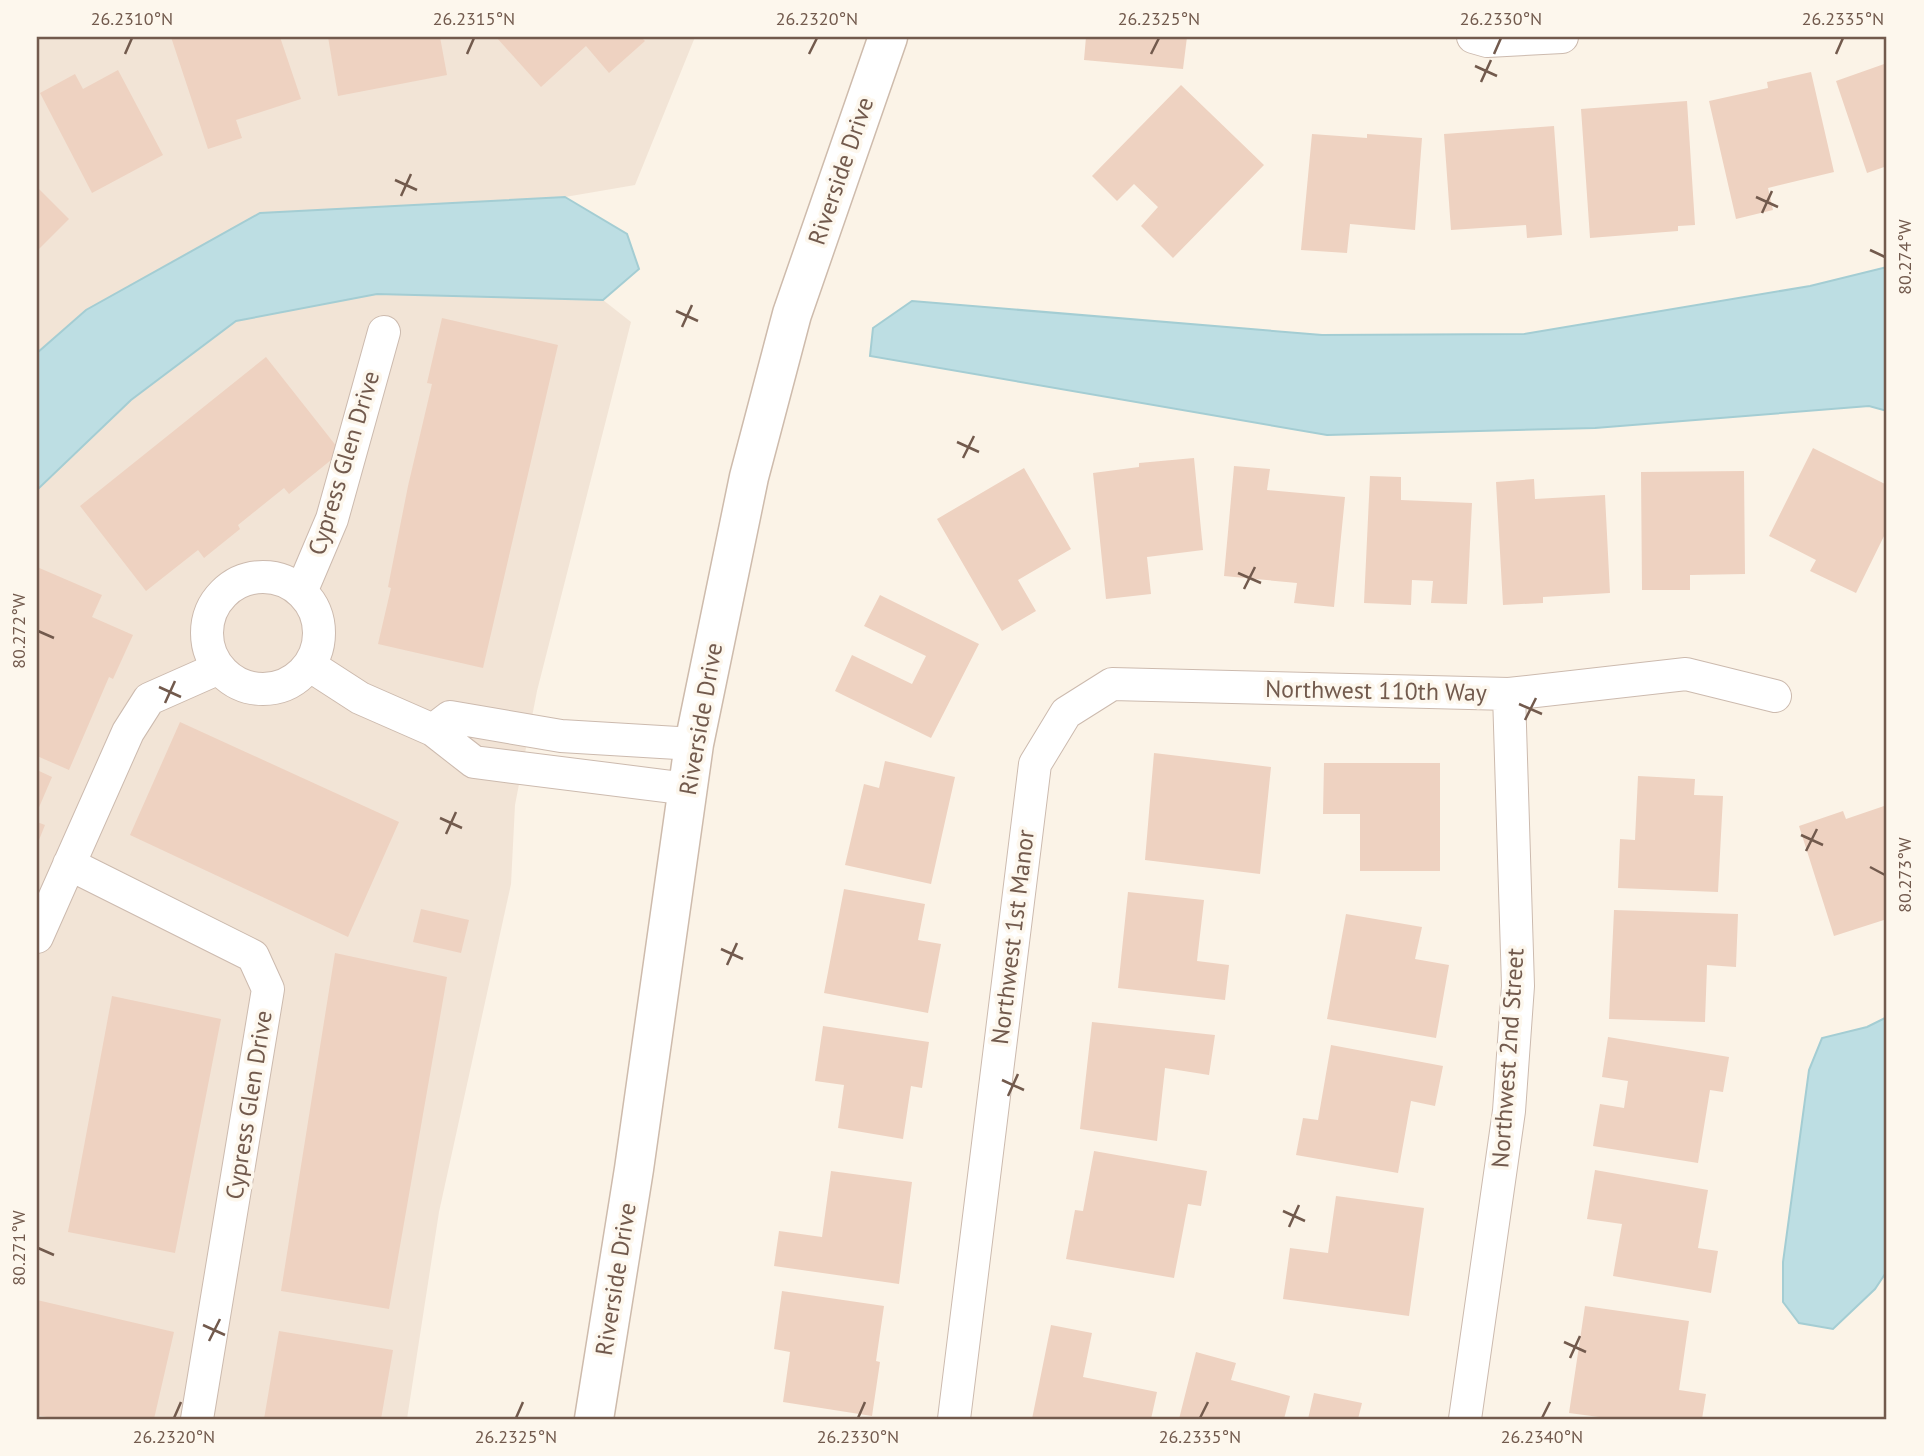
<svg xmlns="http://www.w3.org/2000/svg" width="1924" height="1456" font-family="'PT Sans',sans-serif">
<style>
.residential{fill:#f2e4d6}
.water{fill:#bddee3;stroke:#a4cdd3;stroke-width:2}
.building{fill:#eed2c1}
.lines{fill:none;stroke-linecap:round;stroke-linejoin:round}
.street-casing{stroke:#ccbaae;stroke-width:34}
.secondary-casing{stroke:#cebbac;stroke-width:41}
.street{stroke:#fff;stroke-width:32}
.secondary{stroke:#fff;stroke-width:38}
.ticks{fill:none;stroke:#725a4d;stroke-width:2.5}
.labels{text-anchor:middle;stroke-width:7;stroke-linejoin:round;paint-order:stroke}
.street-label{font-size:24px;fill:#725a4d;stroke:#fdf7ed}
.neatline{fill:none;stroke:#725a4d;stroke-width:2.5}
.ticks-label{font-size:18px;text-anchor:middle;fill:#725a4d}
</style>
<rect width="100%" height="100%" fill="#fbf3e7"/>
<path class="residential" d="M37 37H695L635 185 565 197 260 213 86 310 37 353Z
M377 294 603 300 631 322 537 691 515 805 511 884 439 1212 407 1419H37V490L131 400 236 321Z"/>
<path class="water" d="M565 197 627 234 639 269 603 300 377 294 236 321 131 400 37 490V353L86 310 260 213Z
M1887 267V411L1869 406 1595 428 1327 435 870 356 873 328 912 301 1322 335 1524 334 1810 286Z
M1887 1017V1271L1875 1289 1833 1329 1799 1323 1783 1302V1262L1809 1070 1822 1038 1867 1027Z"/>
<path class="building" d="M171 37H280L301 99 236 120 242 138 208 149Z
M328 37H440L447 75 338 96Z
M496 37H641L645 41 609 73 586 46 541 87Z
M1086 37H1187L1183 69 1084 60Z
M1887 63V166L1867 173 1836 81Z
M118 70 163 155 92 193 40 93 75 74 83 89Z
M1811 72 1834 172 1768 188 1773 210 1736 219 1709 101 1768 88 1767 82Z
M1181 85 1264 165 1173 258 1141 226 1158 207 1134 184 1117 201 1092 176Z
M1687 101 1695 225 1678 226V231L1590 238 1581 109Z
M1554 126 1562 235 1527 238 1526 225 1451 230 1444 134Z
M1312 134 1367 138V134L1422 138 1415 230 1350 224 1347 253 1301 250Z
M37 187 69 219 38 250 37 249Z
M442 318 558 345 483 668 378 644 391 588 388 587 408 486 432 384 427 383Z
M266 357 341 452 289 494 284 488 238 525 240 529 204 558 198 550 146 591 80 506Z
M1813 448 1887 485V530L1856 593 1810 571 1816 560 1769 536Z
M1194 458 1203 550 1147 557 1151 594 1106 599 1093 473 1139 467V463Z
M1234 466 1270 469 1267 490 1345 497 1334 607 1294 603 1297 583 1224 576Z
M1024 468 1071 549 1018 580 1036 611 1002 631 937 519Z
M1744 471 1745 574 1690 575V590H1642L1641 472Z
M1370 476 1401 477V500L1472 503 1467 604 1431 603 1433 581 1412 580 1411 605 1364 603Z
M1534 479 1535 499 1605 495 1610 593 1543 597V603L1503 605 1496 482Z
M37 567 102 595 92 617 133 635 113 679 109 677 69 770 37 756Z
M880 595 979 644 931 738 835 691 852 655 912 684 926 656 864 626Z
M180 722 399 822 348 937 130 835Z
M1154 753 1271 767 1260 874 1145 860Z
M885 761 955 777 931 884 845 865 864 784 879 788Z
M1324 763H1440V871H1360V814H1323Z
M37 770 52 777 37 812Z
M1638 776 1695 779 1694 795 1723 796 1718 892 1618 888 1620 839 1635 840Z
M1887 805V919L1834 936 1799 826 1843 811 1846 819Z
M37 822 45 825 37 845Z
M844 889 925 904 918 940 941 944 928 1013 824 993Z
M1128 892 1204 900 1197 961 1229 965 1225 1000 1118 988Z
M421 909 469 920 461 953 413 942Z
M1614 910 1738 914 1736 967 1707 965 1705 1022 1609 1019Z
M1346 914 1422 927 1415 959 1449 965 1436 1038 1327 1019Z
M335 953 447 977 389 1309 281 1291Z
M112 996 221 1019 175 1253 68 1232Z
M1092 1022 1215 1035 1209 1075 1165 1068 1157 1141 1080 1129Z
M823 1026 929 1042 922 1088 911 1086 903 1139 838 1128 844 1085 815 1081Z
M1608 1037 1729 1057 1723 1092 1710 1090 1698 1163 1593 1146 1600 1104 1624 1108 1628 1081 1602 1077Z
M1331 1045 1443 1066 1435 1106 1411 1101 1398 1173 1296 1155 1303 1118 1318 1120Z
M1094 1151 1207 1171 1201 1206 1188 1204 1174 1278 1066 1259 1075 1210 1083 1211Z
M1595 1170 1708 1190 1698 1248 1718 1251 1711 1293 1613 1276 1622 1224 1587 1219Z
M831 1171 912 1182 899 1284 774 1266 779 1231 822 1237Z
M1336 1196 1424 1208 1409 1316 1283 1299 1290 1248 1328 1253Z
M782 1291 884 1306 876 1361 880 1362 872 1416 783 1402 790 1352 774 1349Z
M37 1300 174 1332 154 1419H57L37 1415Z
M1585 1306 1689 1321 1679 1390 1706 1394 1702 1419H1614L1569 1413Z
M1051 1325 1092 1333 1083 1377 1157 1392 1151 1419H1032Z
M279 1331 393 1350 381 1419H264Z
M1196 1352 1236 1363 1231 1380 1290 1396 1284 1419H1179Z
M1314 1393 1362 1403 1358 1419H1308Z"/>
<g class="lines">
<g class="street-casing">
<path id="street" d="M1473 37 1487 41 1562 37
M207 633a56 56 0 1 1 112 0a56 56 0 1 1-112 0Z
M301 592 332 519 384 332
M309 665 360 698 433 730 474 762 688 789
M433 730 450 717 561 736 694 744
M69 864 253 956 268 989 197 1419
M37 937 128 732 149 699 219 668
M954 1419 1035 764 1066 713 1112 684 1509 694 1686 674 1775 696
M1465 1419 1509 1111 1518 986 1509 694"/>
</g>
<g class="secondary-casing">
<path id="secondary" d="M594 1419 634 1169 694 744 749 477 792 314 888 37"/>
</g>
<use href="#street" class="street"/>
<use href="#secondary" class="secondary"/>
</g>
<path class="ticks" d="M125 54 132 38M467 54 474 38M809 54 817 38M1151 54 1159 38M1494 54 1501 38M1836 54 1843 38M1475 66 1497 76M1481 82 1491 60M395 180 417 190M401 196 411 174M1756 197 1778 207M1762 213 1772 191M1870 250 1885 257M676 311 698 321M682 327 692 305M957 442 979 452M963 458 974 436M1238 573 1261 583M1244 589 1255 567M38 631 54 638M159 687 181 697M165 703 175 681M1519 704 1542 714M1525 720 1536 698M440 818 462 828M446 834 456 812M1801 835 1823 845M1806 851 1817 829M1870 867 1885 875M721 949 743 959M727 965 737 943M1002 1080 1024 1090M1008 1096 1018 1074M1283 1211 1305 1221M1289 1227 1299 1205M38 1248 54 1255M203 1325 225 1335M209 1341 220 1319M1564 1342 1586 1352M1570 1358 1580 1336M174 1418 181 1402M516 1418 523 1402M858 1418 865 1402M1200 1418 1208 1402M1542 1418 1550 1402"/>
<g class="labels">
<g class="street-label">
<text transform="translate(841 171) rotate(-71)" y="8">Riverside Drive</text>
<text transform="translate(344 463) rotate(-73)" y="8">Cypress Glen Drive</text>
<text transform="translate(1376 691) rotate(1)" y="8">Northwest 110th Way</text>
<text transform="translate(701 719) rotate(-80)" y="8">Riverside Drive</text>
<text transform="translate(1013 937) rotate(-83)" y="8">Northwest 1st Manor</text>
<text transform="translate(1508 1058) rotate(-86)" y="8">Northwest 2nd Street</text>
<text transform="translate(249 1105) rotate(-81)" y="8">Cypress Glen Drive</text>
<text transform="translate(616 1279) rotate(-81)" y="8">Riverside Drive</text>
</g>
</g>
<rect width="1924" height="1456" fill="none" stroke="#fdf7ed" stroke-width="77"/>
<rect x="38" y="38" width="1847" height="1380" class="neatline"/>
<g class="ticks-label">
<text x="132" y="25">26.2310°N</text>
<text x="474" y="25">26.2315°N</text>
<text x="817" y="25">26.2320°N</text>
<text x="1159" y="25">26.2325°N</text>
<text x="1501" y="25">26.2330°N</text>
<text x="1843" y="25">26.2335°N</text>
<text transform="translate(1905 257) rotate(-90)" y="6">80.274°W</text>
<text transform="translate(19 631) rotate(-90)" y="6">80.272°W</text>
<text transform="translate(1905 875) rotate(-90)" y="6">80.273°W</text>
<text transform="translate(19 1248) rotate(-90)" y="6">80.271°W</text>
<text x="174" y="1443">26.2320°N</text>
<text x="516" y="1443">26.2325°N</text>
<text x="858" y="1443">26.2330°N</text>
<text x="1200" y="1443">26.2335°N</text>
<text x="1542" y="1443">26.2340°N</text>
</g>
</svg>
